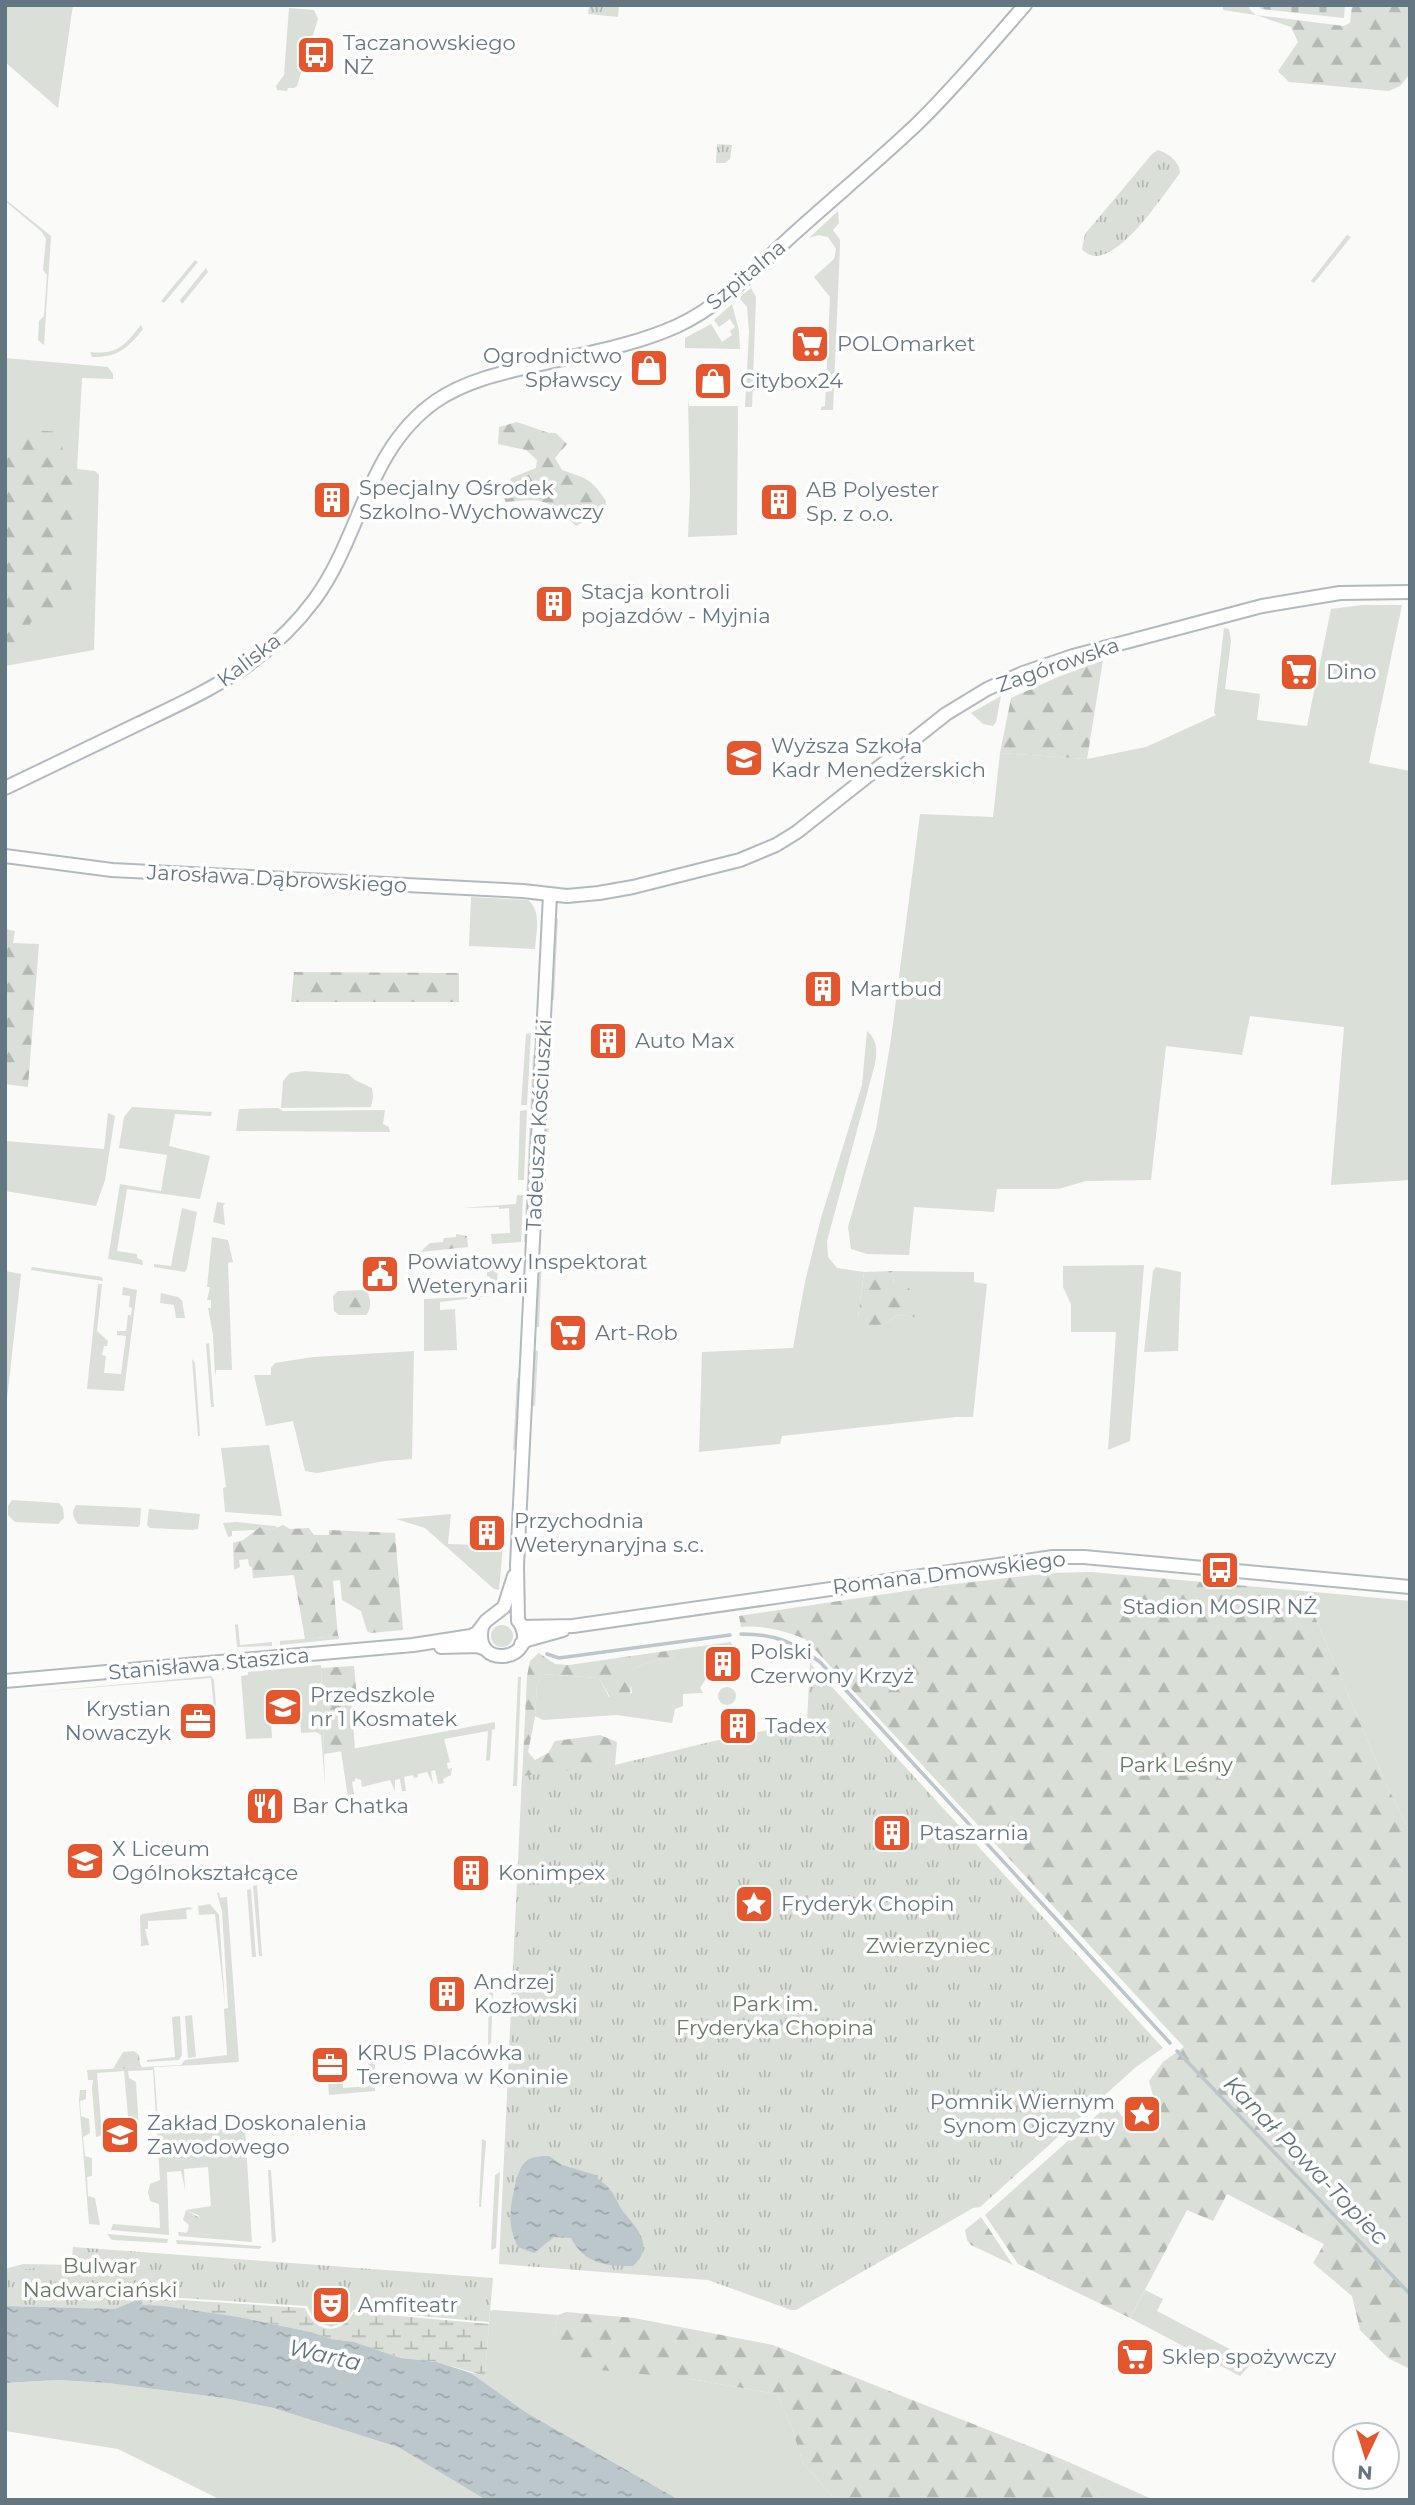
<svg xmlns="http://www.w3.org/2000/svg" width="1415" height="2505" font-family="Montserrat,sans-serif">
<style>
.green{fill:#dadfd7}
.forest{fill:url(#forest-firs)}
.wetland{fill:url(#wetland-marsh)}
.cemetery{fill:url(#cemetery-stones)}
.park{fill:url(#park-tufts)}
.water{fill:url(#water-ripples)}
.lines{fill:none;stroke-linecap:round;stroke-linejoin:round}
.stream{stroke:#bbc7cb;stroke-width:3.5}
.secondary-casing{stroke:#b3babf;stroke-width:16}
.secondary{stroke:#fff;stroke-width:12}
.labels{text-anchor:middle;stroke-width:7;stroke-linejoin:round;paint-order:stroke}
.poi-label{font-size:21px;fill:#657683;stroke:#fff;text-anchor:start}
.street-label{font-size:21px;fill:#657683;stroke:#fff}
.park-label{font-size:21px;fill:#687a64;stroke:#fff}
.water-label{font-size:23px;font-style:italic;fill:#60757c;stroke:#fff}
</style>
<defs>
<pattern id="forest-firs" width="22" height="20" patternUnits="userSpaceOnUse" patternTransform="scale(1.75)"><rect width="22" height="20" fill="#dadfd7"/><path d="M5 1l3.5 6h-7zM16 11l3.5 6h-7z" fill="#b4b9b4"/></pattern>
<pattern id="wetland-marsh" width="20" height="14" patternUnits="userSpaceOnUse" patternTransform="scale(1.75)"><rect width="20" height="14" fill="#dadfd7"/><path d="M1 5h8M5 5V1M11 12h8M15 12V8" fill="none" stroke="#b4b9b4"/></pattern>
<pattern id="cemetery-stones" width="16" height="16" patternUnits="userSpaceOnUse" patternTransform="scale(1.75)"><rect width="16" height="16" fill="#dadfd7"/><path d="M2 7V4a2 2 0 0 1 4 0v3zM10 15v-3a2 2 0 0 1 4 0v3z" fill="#b4b9b4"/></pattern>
<pattern id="park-tufts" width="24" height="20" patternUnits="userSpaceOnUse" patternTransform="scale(1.75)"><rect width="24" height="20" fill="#dadfd7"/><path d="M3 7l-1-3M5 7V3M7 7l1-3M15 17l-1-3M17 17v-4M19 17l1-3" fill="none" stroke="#b4b9b4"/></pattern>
<pattern id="water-ripples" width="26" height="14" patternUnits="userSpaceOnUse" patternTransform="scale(1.75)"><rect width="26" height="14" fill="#bbc7cb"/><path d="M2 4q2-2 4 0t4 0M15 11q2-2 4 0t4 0" fill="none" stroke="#9ca6aa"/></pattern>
</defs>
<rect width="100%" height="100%" fill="#fafaf8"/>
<path class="green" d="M5 5H73L58 108 5 62Z
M1223 5H1248L1251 11 1256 15 1223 10Z
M289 8 314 10 318 19 297 86 294 88H288L287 91 277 90 276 86 284 75Z
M5 199 51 236 44 345 38 340 39 321 44 316 47 275 43 270 46 239 42 232 5 201Z
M838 211 839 223 833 230 840 240V246L833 410H821V407L825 406 830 297 814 277 834 259 836 249 828 237 819 235 809 238Z
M1347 235 1351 237 1314 283 1311 281Z
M195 260 198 262 164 303 162 302 161 301Z
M206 268 208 272 182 304 180 300Z
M751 288 756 297 752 407H745L749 332 747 307 739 298Z
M732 304 739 331 740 349 685 348V338L711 324 722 342 732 335 730 331 735 327 730 319 719 327 714 320Z
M141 325 143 329C128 348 117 358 92 357L90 352C118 355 125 345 141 325Z
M5 358 108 367 113 374V379L82 378 77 469 95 471 99 475 94 650 5 666Z
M688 398 689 406H738L737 535 688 537 690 492Z
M1362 605H1402L1369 763 1410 771V1180L1331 1185 1344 1027 1250 1016 1242 1055 1166 1046 1151 1180 1086 1181 1058 1189H997L994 1212 914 1207 909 1255 867 1254 851 1249 848 1227 876 1129 891 1039 920 814 993 817 1000 753 1087 759 1146 747 1216 715 1214 713 1224 628 1229 629 1231 641 1225 689 1260 694 1257 720 1307 726 1331 609Z
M1001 696 996 722 993 726 983 724 971 713Z
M471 897 528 900C542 911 536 933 535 949L469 946Z
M556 918 558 919 554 1000H551Z
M867 1031C878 1041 877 1050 875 1064L827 1241 828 1257 837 1268 864 1272 858 1318 882 1326 898 1315 915 1317 894 1284 892 1271 974 1272V1282L987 1284 973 1417H956L782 1436 780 1444 699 1452 702 1352 793 1348 805 1282 821 1218 862 1085Z
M531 1033 527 1105H521L526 1034Z
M533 1055H536L527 1242H524Z
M304 1071 348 1074 355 1080 372 1088 373 1097 371 1107 281 1108 283 1081 290 1073Z
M132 1107 212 1112 211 1116 175 1114 169 1146 210 1156 200 1199 127 1189 117 1251 137 1254V1258L142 1260 143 1265 108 1259 120 1184 161 1191 167 1155 119 1148 124 1117Z
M278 1108 283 1111 385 1110 383 1124 389 1127 390 1132 236 1131 239 1109Z
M527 1110 524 1180H518L520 1111Z
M108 1113 115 1116 105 1180 96 1206 5 1191V1141L104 1149Z
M546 1122 549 1123 543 1226 541 1225Z
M517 1195H523L521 1242 492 1244 491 1234 510 1233 509 1208 499 1209V1207L461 1208 516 1204Z
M217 1202 225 1203 223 1206 225 1225 213 1222Z
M182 1208 197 1212 187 1268 185 1272 154 1267V1264L171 1266Z
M212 1237 228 1240 233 1262 228 1263 232 1370H216L215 1376 213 1335 208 1308H211V1300H207L210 1287H207Z
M539 1256H542L539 1327H536Z
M498 1257 497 1288H489L490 1277 487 1276V1269H475L473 1267 442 1268 441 1263Z
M1144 1265 1130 1441 1108 1450 1116 1332H1071V1304L1063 1287V1266Z
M32 1267 102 1277 103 1281 31 1270Z
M1156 1267 1181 1272 1178 1351 1144 1352 1153 1271Z
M5 1271 21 1274 5 1417Z
M98 1284H102L97 1331 108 1341 107 1346H104L102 1355 106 1356 104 1373 121 1374 126 1336 117 1335V1331H126L128 1315H131L132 1308 129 1307 130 1296 122 1295 123 1287 137 1290 124 1391 87 1389Z
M161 1293 178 1297 182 1300 185 1318H176L174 1305 160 1303Z
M490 1296 440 1302V1310L455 1309 457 1350 424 1351V1299Z
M209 1343 214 1407H211L206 1344Z
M535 1350 538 1351 535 1406H531Z
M414 1351 412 1459 385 1461 317 1473 305 1471 293 1421 266 1426 254 1375H271V1368L275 1363 313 1357Z
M192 1359 195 1363 200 1436H198Z
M517 1378 520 1379 516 1450H513Z
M269 1445 282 1516 225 1512 223 1488 226 1487 221 1448Z
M12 1500 59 1503 63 1508 64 1518 58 1524 15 1522 8 1515V1506Z
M76 1505 141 1508 140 1525 138 1527 78 1524C73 1518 71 1512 76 1505Z
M149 1509 200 1514 198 1529 192 1530 150 1528 147 1525Z
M451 1514 448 1544 503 1546 499 1590 494 1589 425 1528 396 1519Z
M236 1522 274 1526 278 1527 272 1530 260 1527 255 1530 232 1531V1536L228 1537 223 1523Z
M1304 1591 1410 1601V1833L1384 1779Z
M238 1624 240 1645 272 1642V1646L237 1647 235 1625Z
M491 1636a11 11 0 1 1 22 0a11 11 0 1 1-22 0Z
M339 1636V1639L280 1645V1641Z
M731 1642 735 1655 709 1658 710 1672 700 1688 703 1693 683 1694V1706L675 1709 672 1723 617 1715 543 1720 535 1716 537 1685 541 1674 599 1678 609 1697 632 1693 630 1678 634 1668 657 1660 675 1657 680 1649Z
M321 1665 325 1785 321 1735 316 1732 301 1733 300 1705 270 1707 272 1738 246 1739 241 1676 248 1675V1672Z
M206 1669 203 1673 124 1679 141 1674Z
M211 1676 214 1680 217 1719 215 1721 211 1678 37 1692Z
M518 1677H521L517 1786H513Z
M718 1696a9 9 0 1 1 18 0a9 9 0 1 1-18 0Z
M495 1722V1729L492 1730 490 1760 486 1761 488 1731 444 1739 450 1762 447 1763 448 1769 452 1768 451 1775 443 1779 444 1783 438 1784 435 1770 431 1771 433 1784 427 1772 418 1774V1777L414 1778 413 1775 404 1777 406 1791H402L400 1779 395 1780V1791L390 1780 362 1787 361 1780 355 1778V1781L352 1782 357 1810 350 1811 341 1751Z
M257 1885 262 1956H259L253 1886Z
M251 1889 256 1957H252L247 1890Z
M219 1892 220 1898 227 1897 239 2062 196 2065 193 2059 227 2055 224 2009 228 2008 222 1911 217 1893Z
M210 1904 219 1915 225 2005 215 1914 199 1915 198 1906Z
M190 1907 193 1909 186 1910 187 1919 148 1921V1929H145L149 1945 141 1946 140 1916 142 1914Z
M489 1987 493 1989 491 2043 488 2045Z
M192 2015 196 2057 188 2058 185 2016Z
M180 2016 182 2055 179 2060 147 2062V2060L175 2057 172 2017Z
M367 2047H375V2091L329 2095 328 2080 342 2078 343 2088 370 2086Z
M154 2067 159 2133 245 2128 252 2242 179 2236 178 2232 213 2235 198 2215 186 2210 211 2206 208 2167 184 2169 185 2190 181 2171 167 2172 169 2235 111 2230 113 2224 160 2228 159 2204 150 2201 148 2192 150 2184 160 2180 153 2070 128 2071 129 2078 136 2082 139 2130 137 2136 130 2138 124 2071 97 2073 102 2135 96 2137 92 2089 93 2080H88L87 2070Z
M80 2090H86V2099L80 2101 81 2116 89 2119 90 2133 83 2137 85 2156 92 2158V2176L87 2177 88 2196 95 2198 100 2225 89 2224 79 2100Z
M482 2139 486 2141 481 2207H479Z
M268 2170H271L276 2241 272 2243Z
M500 2172 496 2248 491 2250 495 2175Z
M107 2234 168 2239 167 2243 112 2240Z
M176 2240 260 2246 262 2247 259 2249 177 2244Z
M23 2264 71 2265 75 2270 5 2274V2269Z
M1145 2290 1163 2299 1157 2311 1245 2357 1244 2361 1250 2365 1240 2376 1130 2318Z
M494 2310 558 2315 554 2336 691 2379 777 2394 790 2423 803 2463 836 2500H679L527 2413 471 2373 485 2375 490 2311Z
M58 2380 107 2383 224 2398 273 2408 398 2447 486 2500H221L118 2449 5 2431V2383Z
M1064 2460 1154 2500H1102Z"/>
<path class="forest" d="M1352 5H1410V74L1400 86 1389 91 1289 82 1278 71 1298 42 1291 27 1256 15 1344 26 1350 23Z
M517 422 549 433H556L567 444 555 458 562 470C586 478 592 479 606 501L605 510 576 526C548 499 544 498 506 502L502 495 511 478 536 468 537 460 526 450 498 444 499 427Z
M32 430 61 432 65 473 77 489 71 565 72 599 78 614 36 613 20 643 5 651V449Z
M1103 660 1087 759 1000 753 1011 698 1058 677Z
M5 929 15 931 13 943 39 944 28 1087 5 1084Z
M294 972 459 973V1002H291Z
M456 1234 467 1236 468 1247 420 1252 430 1243 443 1242 444 1238 456 1237Z
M892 1271 894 1284 909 1288 916 1299 915 1317 898 1315 882 1326 862 1328 858 1318 864 1272Z
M366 1290C371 1296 372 1309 366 1315H339L334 1311 333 1296 338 1291Z
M283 1525 290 1529 309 1528 314 1535H329V1530L395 1533 403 1630 371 1633 367 1631 361 1611 342 1600 340 1580 333 1581 338 1636 305 1639 294 1575 253 1578 252 1567 249 1566 248 1559 239 1560 240 1567 234 1570 233 1543 243 1540 260 1527 272 1530Z
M1091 1572 1304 1591 1384 1779 1410 1833V2369L1388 2358 1360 2330 1352 2296 1313 2263 1324 2244 1227 2194 1213 2221 1187 2210 1130 2318 1018 2264 985 2215 1107 2106 1115 2107 1132 2129 1153 2126 1157 2110 1149 2081 1163 2062 1184 2047 805 1639C785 1631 763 1625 741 1627L739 1616 946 1585 1051 1573Z
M680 1649 676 1657 657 1660 634 1668C629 1681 632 1694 628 1708L618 1711 599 1678 541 1674 537 1685 535 1717 528 1752 535 1760 548 1753 555 1741 600 1735 617 1742 615 1765 521 1801 527 1676 530 1661 539 1653 555 1664 569 1665Z
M354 1666 357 1698 351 1699 355 1749 324 1754 321 1668Z
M134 2051 139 2055 140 2064 142 2067 181 2065 185 2060 193 2059 196 2065 113 2069 123 2052Z
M186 2210 214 2226V2235L187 2233 189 2225 183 2220Z
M981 2217 1013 2265 971 2245 967 2240 965 2230Z
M566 2312 634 2318 773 2345 1064 2460 1102 2500H836L803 2463 790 2423 777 2394 691 2379 600 2370 563 2346 554 2336 558 2315Z"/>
<path class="wetland" d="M164 2299 305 2308C315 2333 340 2337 354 2312L489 2324 485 2376 437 2362 401 2358 354 2342 332 2339 311 2332 239 2317 143 2305Z"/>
<path class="cemetery" d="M1258 5H1345L1344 18 1261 9Z"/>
<path class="park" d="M589 5H619L618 17 588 14Z
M717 144 732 145 730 159 725 163H716Z
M1158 150C1168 153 1180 162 1180 173 1165 192 1109 281 1082 249L1085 234 1152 154Z
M810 1663 1163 2048 1136 2067 980 2207 973 2208 796 2310H791L708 2280 499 2264 522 1776 615 1765 714 1741 807 1722Z
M73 2247 493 2278 489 2322 353 2310 346 2321 331 2327 315 2321 307 2306 164 2297 134 2310 5 2306V2271L71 2265Z"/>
<path class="water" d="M549 2156 562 2165 596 2175C599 2181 603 2182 607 2186 614 2193 617 2202 622 2210 636 2228 656 2245 633 2266 605 2267 583 2262 571 2238L554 2237 534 2253 518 2247C507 2226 510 2207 515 2186 521 2164 523 2156 549 2156Z
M140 2299 143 2304 134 2310 143 2305 163 2306 239 2317 311 2332 332 2339 354 2342 401 2358 437 2362 471 2373 527 2413 679 2500H486L398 2447 273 2408 224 2398 107 2383 58 2380 5 2383V2306L115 2309Z"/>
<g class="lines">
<path class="stream" d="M741 1634C776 1634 793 1642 820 1662L1170 2043
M547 1654 559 1658 730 1635
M1177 2051 1410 2294"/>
<g class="secondary-casing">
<path id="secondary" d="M5 788C49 767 93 746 138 724 209 690 266 665 315 599 361 536 367 449 436 401 465 381 501 373 536 365 582 354 633 346 677 326 723 305 760 264 797 231 837 195 878 161 917 124 955 87 989 46 1025 5
M5 856 112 870 523 891 567 896 599 893 633 887 740 860 776 845 797 832 946 714 987 689 1023 673 1073 656 1262 606 1340 593 1410 592
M518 1621 517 1565 550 895
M482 1627C472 1672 541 1660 520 1623
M522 1627 573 1626 1053 1557H1084L1410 1587
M521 1644 527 1640 563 1630
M441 1647 477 1646 485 1649
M5 1681 413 1645 471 1636 477 1633 486 1621 504 1607 514 1576"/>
</g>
<use href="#secondary" class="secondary"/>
</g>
<defs>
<g id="bus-square" transform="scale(2.0125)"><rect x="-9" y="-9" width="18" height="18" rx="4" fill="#e4572e" stroke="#fff"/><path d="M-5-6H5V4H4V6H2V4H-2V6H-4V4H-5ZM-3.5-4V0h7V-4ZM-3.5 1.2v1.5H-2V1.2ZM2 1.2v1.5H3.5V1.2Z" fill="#fff"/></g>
<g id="supermarket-square" transform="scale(2.0125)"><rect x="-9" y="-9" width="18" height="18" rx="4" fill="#e4572e" stroke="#fff"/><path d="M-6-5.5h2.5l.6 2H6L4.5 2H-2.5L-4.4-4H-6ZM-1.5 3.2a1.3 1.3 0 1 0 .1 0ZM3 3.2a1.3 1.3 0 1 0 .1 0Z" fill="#fff"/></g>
<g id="shop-square" transform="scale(2.0125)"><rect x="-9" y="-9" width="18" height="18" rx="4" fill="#e4572e" stroke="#fff"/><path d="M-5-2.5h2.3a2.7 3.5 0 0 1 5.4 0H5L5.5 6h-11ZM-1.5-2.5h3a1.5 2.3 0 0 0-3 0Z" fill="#fff"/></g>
<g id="building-square" transform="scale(2.0125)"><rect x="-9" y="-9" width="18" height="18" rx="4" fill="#e4572e" stroke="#fff"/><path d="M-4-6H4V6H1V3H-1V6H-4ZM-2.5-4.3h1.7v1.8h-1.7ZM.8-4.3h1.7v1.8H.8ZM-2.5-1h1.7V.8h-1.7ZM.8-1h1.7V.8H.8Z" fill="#fff"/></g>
<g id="university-square" transform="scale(2.0125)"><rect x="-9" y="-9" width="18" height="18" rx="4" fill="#e4572e" stroke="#fff"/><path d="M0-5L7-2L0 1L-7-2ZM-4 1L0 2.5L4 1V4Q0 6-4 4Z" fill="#fff"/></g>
<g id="civic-square" transform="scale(2.0125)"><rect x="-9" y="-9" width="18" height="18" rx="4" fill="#e4572e" stroke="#fff"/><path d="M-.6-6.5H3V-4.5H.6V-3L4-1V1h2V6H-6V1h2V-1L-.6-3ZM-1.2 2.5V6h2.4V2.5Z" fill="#fff"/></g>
<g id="school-square" transform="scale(2.0125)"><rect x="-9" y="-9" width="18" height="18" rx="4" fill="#e4572e" stroke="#fff"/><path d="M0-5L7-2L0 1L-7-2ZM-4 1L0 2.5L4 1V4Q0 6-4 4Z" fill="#fff"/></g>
<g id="office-square" transform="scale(2.0125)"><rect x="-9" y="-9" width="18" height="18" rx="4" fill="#e4572e" stroke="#fff"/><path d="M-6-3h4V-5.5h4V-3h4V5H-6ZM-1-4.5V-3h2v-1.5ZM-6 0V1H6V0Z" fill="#fff"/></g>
<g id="restaurant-square" transform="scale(2.0125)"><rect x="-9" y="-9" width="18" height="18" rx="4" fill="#e4572e" stroke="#fff"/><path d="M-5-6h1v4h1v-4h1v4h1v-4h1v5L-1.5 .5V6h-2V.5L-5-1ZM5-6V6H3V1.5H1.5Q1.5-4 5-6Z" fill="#fff"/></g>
<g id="sight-square" transform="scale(2.0125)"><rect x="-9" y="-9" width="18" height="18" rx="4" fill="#e4572e" stroke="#fff"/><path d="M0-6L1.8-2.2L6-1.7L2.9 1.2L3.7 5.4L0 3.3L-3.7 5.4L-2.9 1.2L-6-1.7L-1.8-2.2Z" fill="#fff"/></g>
<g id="theatre-square" transform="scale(2.0125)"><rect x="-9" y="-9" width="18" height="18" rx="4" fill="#e4572e" stroke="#fff"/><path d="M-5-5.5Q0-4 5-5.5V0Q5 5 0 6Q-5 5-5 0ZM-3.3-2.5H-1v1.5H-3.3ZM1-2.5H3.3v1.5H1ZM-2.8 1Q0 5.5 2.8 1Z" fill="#fff"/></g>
</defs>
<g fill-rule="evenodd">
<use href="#bus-square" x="316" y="55"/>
<use href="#supermarket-square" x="810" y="344"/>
<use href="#shop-square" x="649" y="368"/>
<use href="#shop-square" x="713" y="381"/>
<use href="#building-square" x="332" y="500"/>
<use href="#building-square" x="779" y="502"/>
<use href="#building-square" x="554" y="604"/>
<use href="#supermarket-square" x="1299" y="672"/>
<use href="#university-square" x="744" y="758"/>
<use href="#building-square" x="823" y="989"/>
<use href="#building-square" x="608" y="1041"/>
<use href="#civic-square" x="380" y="1274"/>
<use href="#supermarket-square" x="568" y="1333"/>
<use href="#building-square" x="487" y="1533"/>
<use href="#bus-square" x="1220" y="1570"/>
<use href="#building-square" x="723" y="1664"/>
<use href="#school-square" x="283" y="1707"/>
<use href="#office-square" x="198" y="1721"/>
<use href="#building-square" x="738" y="1726"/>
<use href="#restaurant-square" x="265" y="1806"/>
<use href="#building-square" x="892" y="1833"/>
<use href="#school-square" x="85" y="1861"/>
<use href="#building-square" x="471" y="1873"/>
<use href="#sight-square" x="754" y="1904"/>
<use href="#building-square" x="447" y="1994"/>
<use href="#office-square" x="330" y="2065"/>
<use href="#sight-square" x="1142" y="2114"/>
<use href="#university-square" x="120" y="2135"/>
<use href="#theatre-square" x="331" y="2305"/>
<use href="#supermarket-square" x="1135" y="2357"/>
</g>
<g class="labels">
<g class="poi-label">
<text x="343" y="50">Taczanowskiego<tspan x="343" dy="24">NŻ</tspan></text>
<text x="837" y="351">POLOmarket</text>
<text x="622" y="363" text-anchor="end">Ogrodnictwo<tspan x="622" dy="24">Spławscy</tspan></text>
<text x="740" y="388">Citybox24</text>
<text x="359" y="495">Specjalny Ośrodek<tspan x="359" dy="24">Szkolno-Wychowawczy</tspan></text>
<text x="806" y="497">AB Polyester<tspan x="806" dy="24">Sp. z o.o.</tspan></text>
<text x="581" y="599">Stacja kontroli<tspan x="581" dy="24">pojazdów - Myjnia</tspan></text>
<text x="1326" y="679">Dino</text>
<text x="771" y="753">Wyższa Szkoła<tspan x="771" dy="24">Kadr Menedżerskich</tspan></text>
<text x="850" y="996">Martbud</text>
<text x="635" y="1048">Auto Max</text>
<text x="407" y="1269">Powiatowy Inspektorat<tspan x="407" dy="24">Weterynarii</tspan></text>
<text x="595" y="1340">Art-Rob</text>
<text x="514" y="1528">Przychodnia<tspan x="514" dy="24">Weterynaryjna s.c.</tspan></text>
<text x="1220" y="1614" text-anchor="middle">Stadion MOSIR NŻ</text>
<text x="750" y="1659">Polski<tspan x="750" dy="24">Czerwony Krzyż</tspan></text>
<text x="310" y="1702">Przedszkole<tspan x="310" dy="24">nr 1 Kosmatek</tspan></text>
<text x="171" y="1716" text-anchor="end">Krystian<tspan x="171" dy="24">Nowaczyk</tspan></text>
<text x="765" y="1733">Tadex</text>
<text x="292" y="1813">Bar Chatka</text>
<text x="919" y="1840">Ptaszarnia</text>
<text x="112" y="1856">X Liceum<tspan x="112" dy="24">Ogólnokształcące</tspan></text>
<text x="498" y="1880">Konimpex</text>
<text x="781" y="1911">Fryderyk Chopin</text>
<text x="474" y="1989">Andrzej<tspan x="474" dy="24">Kozłowski</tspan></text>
<text x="357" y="2060">KRUS Placówka<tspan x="357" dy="24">Terenowa w Koninie</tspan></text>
<text x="1115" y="2109" text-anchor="end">Pomnik Wiernym<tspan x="1115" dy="24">Synom Ojczyzny</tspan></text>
<text x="147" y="2130">Zakład Doskonalenia<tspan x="147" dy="24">Zawodowego</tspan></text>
<text x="358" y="2312">Amfiteatr</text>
<text x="1162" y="2364">Sklep spożywczy</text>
</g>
<g class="street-label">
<text transform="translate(746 275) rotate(-40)" y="7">Szpitalna</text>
<text transform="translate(249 660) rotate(-37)" y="7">Kaliska</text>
<text transform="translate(1058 665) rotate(-19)" y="7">Zagórowska</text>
<text transform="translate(277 879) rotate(3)" y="7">Jarosława Dąbrowskiego</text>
<text transform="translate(539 1125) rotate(-87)" y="7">Tadeusza Kościuszki</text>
<text transform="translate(949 1573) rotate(-7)" y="7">Romana Dmowskiego</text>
<text transform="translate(209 1664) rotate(-5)" y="7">Stanisława Staszica</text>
</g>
<g class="park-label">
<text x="1176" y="1772">Park Leśny</text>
<text x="928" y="1953">Zwierzyniec</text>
<text x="775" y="2011">Park im.<tspan x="775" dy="24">Fryderyka Chopina</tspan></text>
<text x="100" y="2273">Bulwar<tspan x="100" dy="24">Nadwarciański</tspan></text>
</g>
<g class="water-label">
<text transform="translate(1306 2160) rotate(46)" y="8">Kanał Powa-Topiec</text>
<text transform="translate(325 2355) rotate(13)" y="8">Warta</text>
</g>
</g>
<rect width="1415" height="2505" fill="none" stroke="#657683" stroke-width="14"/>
<g transform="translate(1366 2456) rotate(184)"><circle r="33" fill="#ffffff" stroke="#c1c8cd" stroke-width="2"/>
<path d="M0-5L12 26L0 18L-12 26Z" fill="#e4572e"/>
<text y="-10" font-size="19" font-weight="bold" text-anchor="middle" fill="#657683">N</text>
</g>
</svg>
